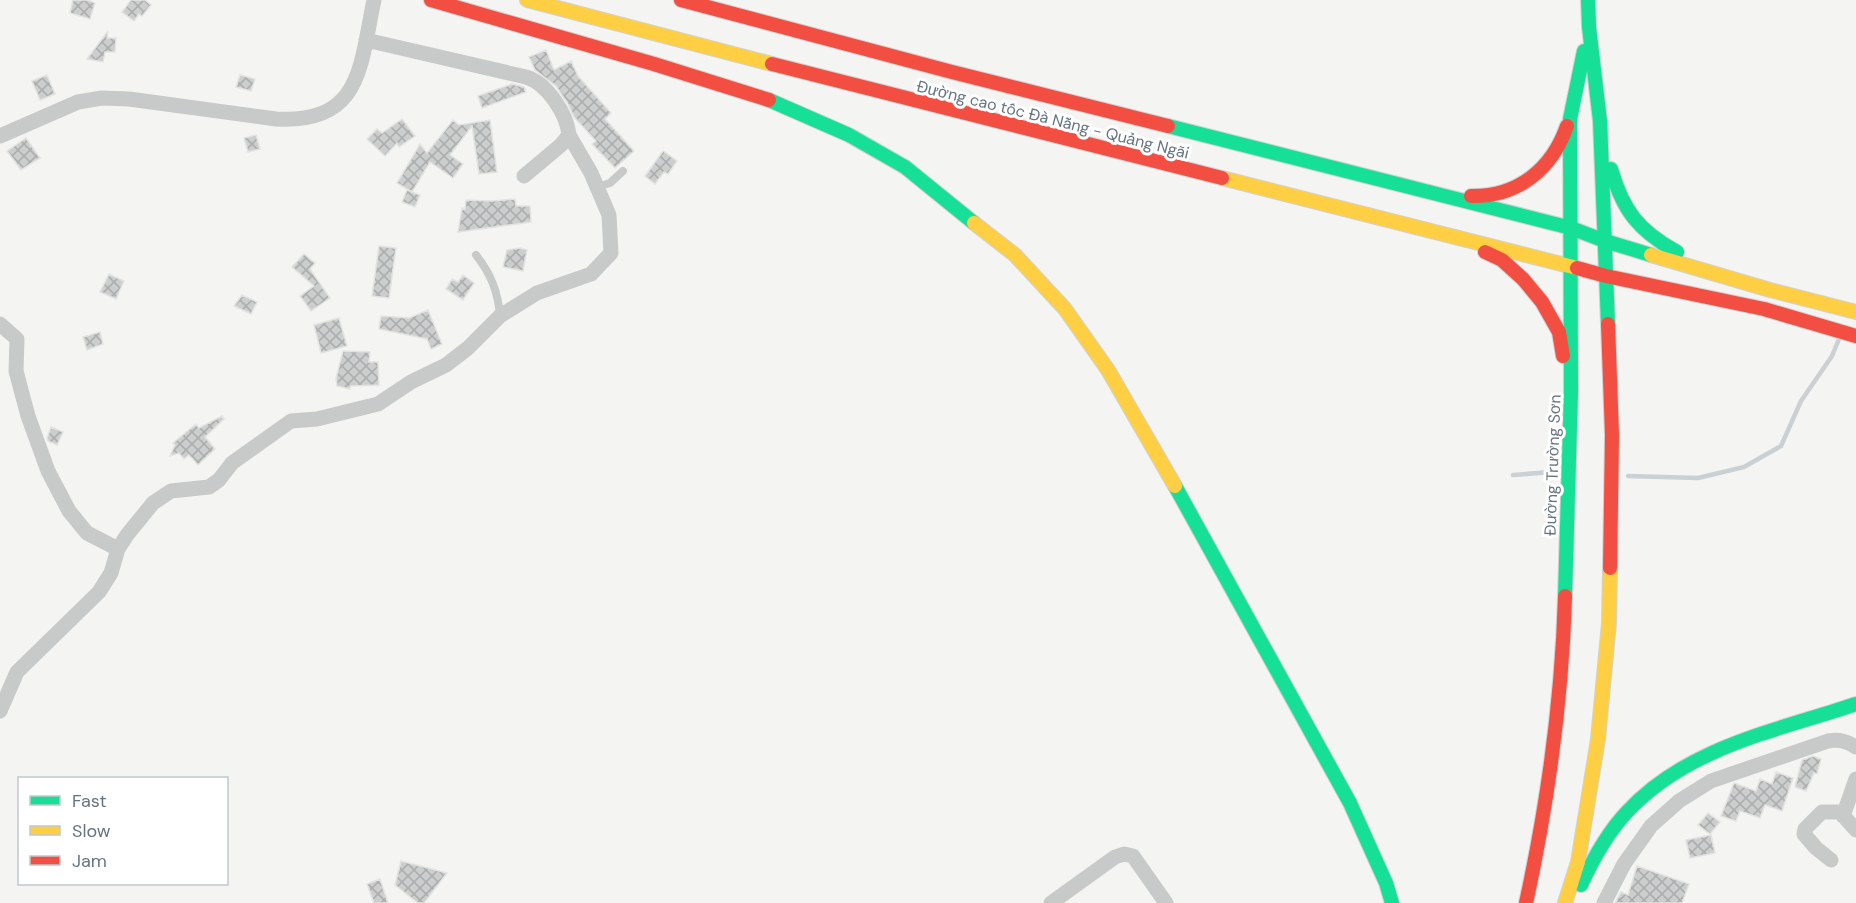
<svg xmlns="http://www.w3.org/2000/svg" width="1856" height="903" font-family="'DM Sans',sans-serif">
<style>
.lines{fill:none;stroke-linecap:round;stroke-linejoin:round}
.stream{stroke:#cad1d4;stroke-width:4.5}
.building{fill:url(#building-cross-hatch);stroke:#e3e3e2;stroke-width:1.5}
.fast-casing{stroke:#d1d2d2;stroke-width:16}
.slow-casing{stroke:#d1d2d2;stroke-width:16}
.jam-casing{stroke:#d1d2d2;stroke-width:16}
.lane{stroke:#c8caca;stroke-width:8}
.street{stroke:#c8caca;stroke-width:15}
.fast{stroke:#16e098;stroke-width:14}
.slow{stroke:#ffcf43;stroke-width:14}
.jam{stroke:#f24e42;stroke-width:14}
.labels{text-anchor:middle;stroke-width:6;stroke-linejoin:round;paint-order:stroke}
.street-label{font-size:16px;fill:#657481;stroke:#fff}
</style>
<defs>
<pattern id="building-cross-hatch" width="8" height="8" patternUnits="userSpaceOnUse" patternTransform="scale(1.5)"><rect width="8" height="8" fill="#cccdcd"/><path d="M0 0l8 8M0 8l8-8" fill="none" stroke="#a9abac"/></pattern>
</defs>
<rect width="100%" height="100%" fill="#f4f4f2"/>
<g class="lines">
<path class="stream" d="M1513 475 1551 472
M1628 476 1698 478 1744 467 1781 446 1801 401 1832 356 1839 339"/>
</g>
<path class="building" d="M73 0H88L95 3 90 19 70 13Z
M131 0H145L151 5 142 16 139 14 134 21 122 12Z
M108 31 107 38H116L115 52H105L103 62 87 59Z
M546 50 554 70 571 61 578 76 611 113 605 119 634 151 615 168 592 144 596 141 574 117 568 104 556 86 535 70 529 57Z
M47 75 55 94 40 100 32 81Z
M240 75 255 79 251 91 236 87Z
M512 84 524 87 526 92 482 108 478 96Z
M402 119 415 136 399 147 397 143 385 156 367 139 377 129 382 133Z
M453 120 459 125 490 120 497 172 479 174 472 126 450 155 463 164 453 178 430 162 412 192 397 183 420 144 427 153Z
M256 135 260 149 248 152 244 138Z
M26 138 40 158 21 170 7 151Z
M663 151 677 161 668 174 664 172 655 184 645 176Z
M407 190 420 195 415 207 402 202Z
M515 199 516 206H530L531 222 458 232 462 208 465 209 466 200 491 201Z
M379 246 396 248 389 298 372 296Z
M520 248 527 250 523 271 503 267 507 250Z
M304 254 315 263 310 269 330 298 311 311 300 296 314 286 292 267Z
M109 274 124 281 116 299 100 292Z
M463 275 474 283 463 300 446 289 452 279 458 282Z
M242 295 257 302 251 314 234 306Z
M428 310 442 344 431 349 427 339 379 329 381 316 409 318Z
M339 318 347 346 321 353 314 325Z
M100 332 103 344 87 350 83 337Z
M343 351 370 352 369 362H378L379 385 350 386V389L337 386 336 378Z
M222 416 224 419 205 437 215 449 198 465 189 455 184 459 179 453 170 456 175 445 173 443 196 424 199 428Z
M51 427 63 432 57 445 48 441 47 438Z
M1813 756 1821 759 1817 774 1814 773 1806 791 1795 787 1802 760Z
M1776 772 1793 778 1782 811 1765 805 1760 818 1740 811 1736 821 1721 816 1734 783 1756 791 1760 779 1772 784Z
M1708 813 1720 822 1710 834 1698 825Z
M1711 835 1715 853 1690 858 1686 840Z
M401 861 447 873 424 903H418L395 885Z
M1637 866 1689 884 1682 903H1615L1621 892 1628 895Z
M380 879 388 903H374L367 884Z"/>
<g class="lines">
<g class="fast-casing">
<path id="fast" d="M1588 0 1589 27 1600 121 1608 324
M769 100 849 135 905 167 974 223
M1168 126 1571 228 1605 241 1651 255
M1611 169C1623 211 1639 231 1677 252
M1175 486 1350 803 1386 883 1392 903
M1565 596 1571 391 1570 119 1584 51
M1581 885C1593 859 1607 833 1627 812 1687 747 1776 731 1856 704"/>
</g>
<g class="slow-casing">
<path id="slow" d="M527 0 772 64
M1222 178 1577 268
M974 223 1015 255 1065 309 1108 370 1175 486
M1651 255 1770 290 1856 312
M1565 903 1578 862 1598 739 1609 623 1610 568"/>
</g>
<g class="jam-casing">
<path id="jam" d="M431 0 654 64 769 100
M681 0 952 72 1168 126
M772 64 1222 178
M1471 196C1518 197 1552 169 1567 126
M1485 252 1502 260 1523 279 1542 302 1559 332 1563 356
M1577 268 1606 276 1764 309 1856 336
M1608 324 1612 435 1610 568
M1526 903C1548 802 1562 700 1565 596"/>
</g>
<path class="lane" d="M597 187 610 183 623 171
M476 255C491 274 498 292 500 316"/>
<path class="street" d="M366 40 526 77C547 83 567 114 569 135L561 145 524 176
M0 136 78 102 102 98 129 99 276 119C362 124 360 66 374 0
M0 324 17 339 16 371 28 416 48 471 69 511 87 533 118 549
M0 711 17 672 99 592 111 573 118 549 127 535 153 503 171 491 209 487 219 480 232 463 291 421 317 419 378 404 411 382 446 365 468 348 500 316 537 293 591 274 611 253 609 215 591 173 569 135
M1843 816 1856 779
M1831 860 1816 848 1804 834 1805 829 1822 812H1840L1856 830
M1051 903 1115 857 1124 854 1133 856 1166 903
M1604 903 1624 864 1651 826 1679 801 1711 781 1828 741C1839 739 1846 741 1856 747"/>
<use href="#fast" class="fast"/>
<use href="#slow" class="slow"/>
<use href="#jam" class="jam"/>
</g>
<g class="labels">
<g class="street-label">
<text transform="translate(1053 119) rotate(14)" y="6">Đường cao tốc Đà Nẵng - Quảng Ngãi</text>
<text transform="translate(1552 465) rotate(-88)" y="6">Đường Trường Sơn</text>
</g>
</g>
<rect x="18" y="777" width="210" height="108" fill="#ffffff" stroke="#c1c7cd" stroke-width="1.5"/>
<rect x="30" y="796" width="30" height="9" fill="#16e098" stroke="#c1c7cd" stroke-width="1.5"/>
<text x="72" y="807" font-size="18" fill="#657481">Fast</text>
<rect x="30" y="826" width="30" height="9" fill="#ffcf43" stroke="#c1c7cd" stroke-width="1.5"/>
<text x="72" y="837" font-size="18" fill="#657481">Slow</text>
<rect x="30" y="856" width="30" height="9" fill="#f24e42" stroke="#c1c7cd" stroke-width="1.5"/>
<text x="72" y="867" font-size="18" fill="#657481">Jam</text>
</svg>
